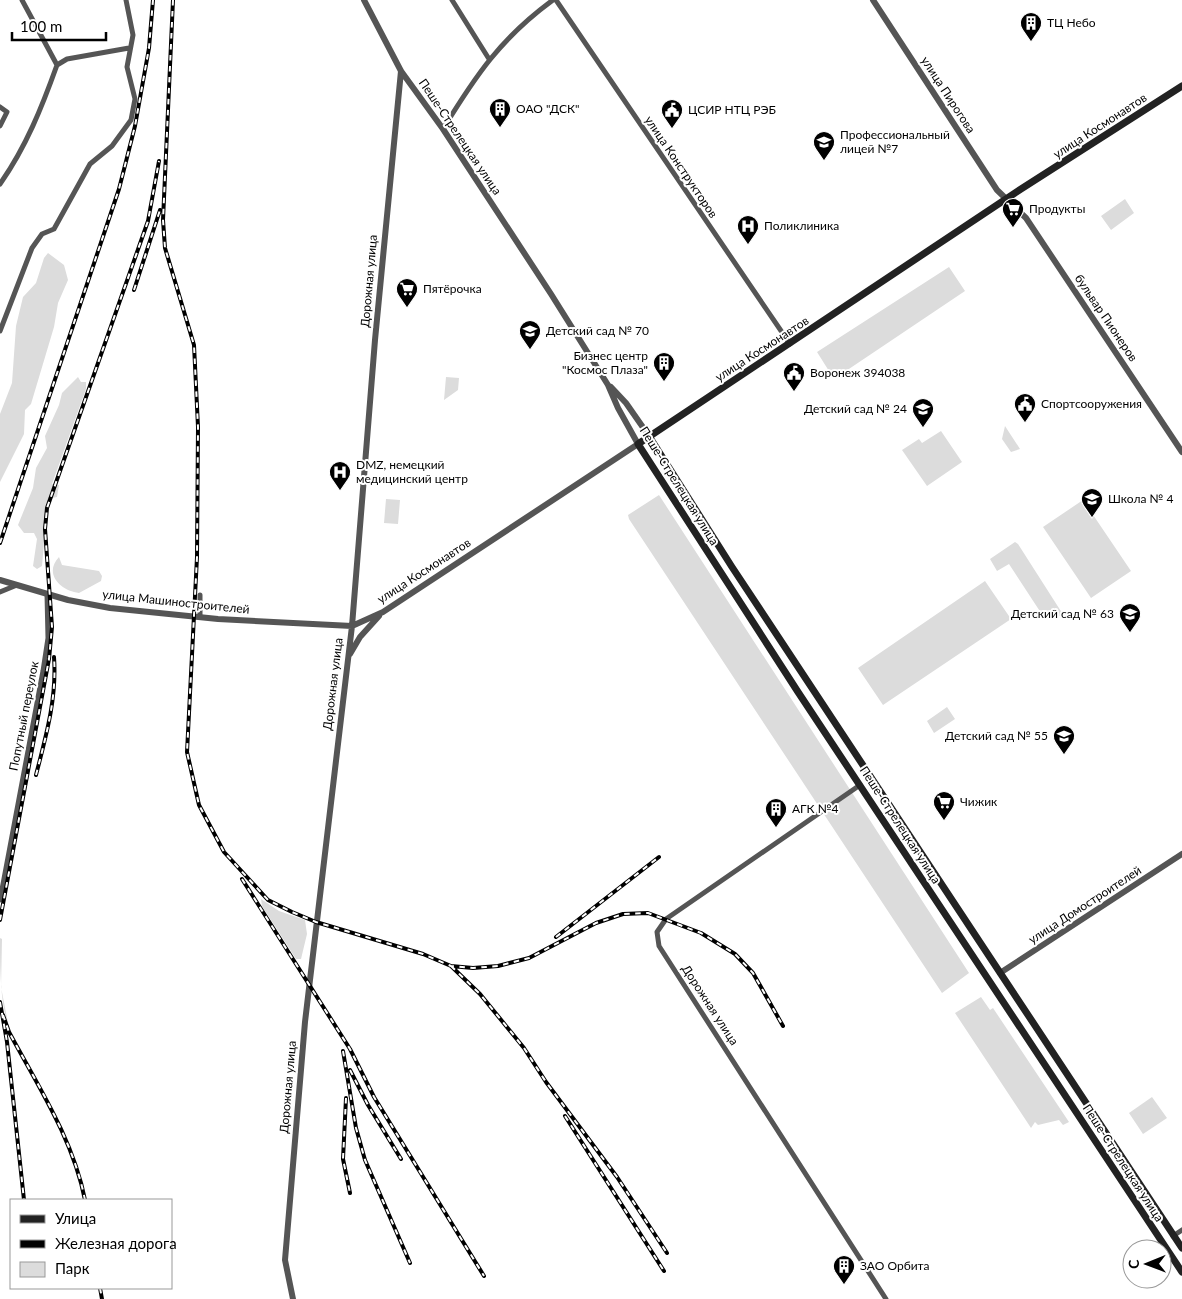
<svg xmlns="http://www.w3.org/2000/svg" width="1182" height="1299" font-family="Lato,sans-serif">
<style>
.green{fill:#dcdcdc}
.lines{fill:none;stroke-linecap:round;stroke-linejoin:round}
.minor{stroke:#555;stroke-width:5}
.tertiary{stroke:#555;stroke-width:6}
.secondary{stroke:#222;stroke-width:7}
.rail-casing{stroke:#000;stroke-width:4}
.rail{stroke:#fff;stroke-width:2;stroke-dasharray:5.5;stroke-linecap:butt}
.labels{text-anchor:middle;stroke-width:4;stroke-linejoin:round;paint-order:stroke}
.poi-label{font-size:12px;fill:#000;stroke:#fff;text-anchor:start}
.street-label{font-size:12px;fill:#000;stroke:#fff}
</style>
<rect width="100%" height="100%" fill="#fff"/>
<path class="green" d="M1125 199 1134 213 1111 230 1101 216Z
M48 253 64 265 68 280 58 303 54 327 31 404 25 410 24 434 0 482V414L12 383 16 326 23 297 36 283 44 258Z
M949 267 965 291 834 379 817 352Z
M78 377 81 382H86V389L52 484 59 485 57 497 52 498 47 508 42 566 37 569 33 566 37 539 34 533H24L18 525 33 488 36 468 47 448 45 436 59 405 62 393Z
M446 377 459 378 458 390 444 400Z
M1005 426 1020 449 1011 452 1002 439Z
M941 431 962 462 927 486 902 450 919 439 922 443Z
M659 495 969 973 942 993 629 519 628 515Z
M386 499 400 500 398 524 384 523Z
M1083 500 1131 571 1091 598 1043 527Z
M1015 542 1018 544 1064 616H1043L1009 564 997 571 990 559Z
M59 557 62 565 99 571 102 576 101 581 79 593C61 591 43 574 59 557Z
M985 581 1011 619 883 705 858 668Z
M947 707 955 719 934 733 927 721Z
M261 899 279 911 305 920 307 934 301 959H296L262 906Z
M0 938 2 939 1 987 8 1023C0 1003 0 962 0 938Z
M981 997 990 1010 993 1008 1069 1122 1063 1125 1059 1120 1038 1125 1035 1122 1031 1128 955 1013Z
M1152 1097 1167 1118 1143 1134 1129 1113Z"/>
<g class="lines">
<path class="minor" d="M22 0 57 65
M452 0 489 59
M556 0 790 344
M57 65 67 59 129 48
M0 107 7 112 0 126
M443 129C476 75 501 38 553 0
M0 184C26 147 42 107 57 65
M0 331 32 248 42 234 54 229 90 164 112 146 131 120 135 99 127 67 133 35 126 0
M0 592 17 585
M200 617V595
M860 785 666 919 657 932 659 946 886 1299
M0 900 43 671 48 638 47 594
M1173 1236 1182 1230"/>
<path class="tertiary" d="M873 0 997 190 1026 218 1182 452
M611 387 626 403 649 436
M0 580 68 600 110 608 218 619 352 626 383 612 638 444 618 408 608 385 551 294 443 129 401 71 364 0
M350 654 360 637 379 616
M1000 973 1182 854
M293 1299 285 1260 305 1022 352 626 375 340 401 71"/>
<path class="secondary" d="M1182 86 1021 189 638 444 798 692 1182 1272
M649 436 732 567 1182 1248"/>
<g class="rail-casing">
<path id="rail" d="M173 0 163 220 165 248 194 345 198 427 197 557 187 752 199 805 224 852 268 900 292 912 316 922 423 954 451 966 473 968 498 966 529 958 596 923 623 914 648 913 701 933 735 954 753 973 783 1026
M134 290 160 210
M0 543 119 189 135 126 149 48 153 0
M36 775C46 736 57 698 54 657
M242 879 350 1049 374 1097 484 1276
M0 920 49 659 52 627 45 529 47 508 148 221 159 161
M556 937 659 857
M451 966 480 994 524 1048 546 1082 617 1177 667 1253
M0 1002 7 1042 24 1200
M3 1015 9 1032C38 1086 73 1139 85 1200
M343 1051 356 1128 365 1160 410 1263
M350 1070 368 1105 401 1159
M346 1098 343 1159 350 1193
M565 1116 664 1271
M100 1288 102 1299"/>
</g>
<use href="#rail" class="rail"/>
</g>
<defs>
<g id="building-pin" transform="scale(1.125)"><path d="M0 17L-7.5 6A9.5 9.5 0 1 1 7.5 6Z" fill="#000" stroke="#fff"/><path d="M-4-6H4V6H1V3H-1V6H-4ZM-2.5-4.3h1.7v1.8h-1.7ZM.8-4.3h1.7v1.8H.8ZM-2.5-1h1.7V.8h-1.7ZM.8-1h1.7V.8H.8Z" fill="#fff"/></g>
<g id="civic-pin" transform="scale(1.125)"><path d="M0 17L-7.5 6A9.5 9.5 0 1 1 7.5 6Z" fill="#000" stroke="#fff"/><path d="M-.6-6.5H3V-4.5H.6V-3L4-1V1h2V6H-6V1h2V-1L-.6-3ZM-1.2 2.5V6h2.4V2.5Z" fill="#fff"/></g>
<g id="university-pin" transform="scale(1.125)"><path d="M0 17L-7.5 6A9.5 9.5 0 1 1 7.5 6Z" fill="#000" stroke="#fff"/><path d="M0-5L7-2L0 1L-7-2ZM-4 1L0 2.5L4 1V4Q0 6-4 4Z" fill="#fff"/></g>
<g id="supermarket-pin" transform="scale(1.125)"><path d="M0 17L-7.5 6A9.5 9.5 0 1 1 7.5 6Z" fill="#000" stroke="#fff"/><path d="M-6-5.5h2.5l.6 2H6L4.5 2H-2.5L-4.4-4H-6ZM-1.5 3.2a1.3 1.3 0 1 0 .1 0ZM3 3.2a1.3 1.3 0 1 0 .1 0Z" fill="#fff"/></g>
<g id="hospital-pin" transform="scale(1.125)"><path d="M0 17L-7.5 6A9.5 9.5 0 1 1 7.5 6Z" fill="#000" stroke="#fff"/><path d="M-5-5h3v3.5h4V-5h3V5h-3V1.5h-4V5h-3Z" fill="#fff"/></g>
<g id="school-pin" transform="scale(1.125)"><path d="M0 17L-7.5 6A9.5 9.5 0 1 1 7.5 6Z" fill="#000" stroke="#fff"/><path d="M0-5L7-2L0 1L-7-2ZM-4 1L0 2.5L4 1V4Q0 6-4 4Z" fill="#fff"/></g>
</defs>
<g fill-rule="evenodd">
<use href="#building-pin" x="1031" y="23"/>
<use href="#building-pin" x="500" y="109"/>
<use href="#civic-pin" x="672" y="110"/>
<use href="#university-pin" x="824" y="142"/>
<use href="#supermarket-pin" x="1013" y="209"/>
<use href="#hospital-pin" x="748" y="226"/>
<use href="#supermarket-pin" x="407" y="289"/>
<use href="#school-pin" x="530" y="331"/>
<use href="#building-pin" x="664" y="363"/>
<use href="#civic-pin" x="794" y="373"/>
<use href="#civic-pin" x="1025" y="404"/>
<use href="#school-pin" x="923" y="409"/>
<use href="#hospital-pin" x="340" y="472"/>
<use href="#school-pin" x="1092" y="499"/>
<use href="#school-pin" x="1130" y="614"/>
<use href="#school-pin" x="1064" y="736"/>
<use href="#supermarket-pin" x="944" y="802"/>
<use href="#building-pin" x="776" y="809"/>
<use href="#building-pin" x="844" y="1266"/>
</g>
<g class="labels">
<g class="poi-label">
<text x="1047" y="27">ТЦ Небо</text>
<text x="516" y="113">ОАО "ДСК"</text>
<text x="688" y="114">ЦСИР НТЦ РЭБ</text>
<text x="840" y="139">Профессиональный<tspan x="840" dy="14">лицей №7</tspan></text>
<text x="1029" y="213">Продукты</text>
<text x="764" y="230">Поликлиника</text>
<text x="423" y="293">Пятёрочка</text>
<text x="546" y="335">Детский сад № 70</text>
<text x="648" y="360" text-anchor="end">Бизнес центр<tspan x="648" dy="14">"Космос Плаза"</tspan></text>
<text x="810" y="377">Воронеж 394038</text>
<text x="1041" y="408">Спортсооружения</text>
<text x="907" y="413" text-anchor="end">Детский сад № 24</text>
<text x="356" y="469">DMZ, немецкий<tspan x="356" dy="14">медицинский центр</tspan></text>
<text x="1108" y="503">Школа № 4</text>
<text x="1114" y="618" text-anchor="end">Детский сад № 63</text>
<text x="1048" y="740" text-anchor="end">Детский сад № 55</text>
<text x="960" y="806">Чижик</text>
<text x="792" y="813">АГК №4</text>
<text x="860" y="1270">ЗАО Орбита</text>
</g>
<g class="street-label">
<text transform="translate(948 95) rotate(57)" y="4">улица Пирогова</text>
<text transform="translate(1100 126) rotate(-33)" y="4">улица Космонавтов</text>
<text transform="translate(460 137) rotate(56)" y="4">Пеше-Стрелецкая улица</text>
<text transform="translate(681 167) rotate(56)" y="4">улица Конструкторов</text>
<text transform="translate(369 281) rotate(-85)" y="4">Дорожная улица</text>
<text transform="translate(1106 318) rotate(56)" y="4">бульвар Пионеров</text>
<text transform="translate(762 349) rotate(-33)" y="4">улица Космонавтов</text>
<text transform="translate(679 486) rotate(58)" y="4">Пеше-Стрелецкая улица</text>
<text transform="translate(424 571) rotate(-33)" y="4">улица Космонавтов</text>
<text transform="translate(176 602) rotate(6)" y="4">улица Машиностроителей</text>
<text transform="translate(333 684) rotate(-83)" y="4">Дорожная улица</text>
<text transform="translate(24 716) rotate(-79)" y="4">Попутный переулок</text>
<text transform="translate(900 825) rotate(57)" y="4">Пеше-Стрелецкая улица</text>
<text transform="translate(1085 905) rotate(-33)" y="4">улица Домостроителей</text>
<text transform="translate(710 1005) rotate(57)" y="4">Дорожная улица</text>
<text transform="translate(288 1087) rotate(-85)" y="4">Дорожная улица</text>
<text transform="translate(1123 1163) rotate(57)" y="4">Пеше-Стрелецкая улица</text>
</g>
</g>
<rect x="10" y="1199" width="162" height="90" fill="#ffffff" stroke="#999999"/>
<rect x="20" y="1215" width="25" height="8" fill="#222222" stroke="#999999"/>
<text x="55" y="1224" font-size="15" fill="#000000">Улица</text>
<rect x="20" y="1240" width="25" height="8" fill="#000000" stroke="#999999"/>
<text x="55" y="1249" font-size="15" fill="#000000">Железная дорога</text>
<rect x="20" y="1262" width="25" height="15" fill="#dcdcdc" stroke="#999999"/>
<text x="55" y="1274" font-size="15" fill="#000000">Парк</text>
<g transform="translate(1147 1264) rotate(269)"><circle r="24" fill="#ffffff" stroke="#999999"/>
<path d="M0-4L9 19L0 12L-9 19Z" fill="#000000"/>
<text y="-8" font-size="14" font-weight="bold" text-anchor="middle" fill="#000000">С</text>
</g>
<path d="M12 32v8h94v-8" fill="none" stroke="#000000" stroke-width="2.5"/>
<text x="20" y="32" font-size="15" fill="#000000" stroke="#ffffff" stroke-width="4" paint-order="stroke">100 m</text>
</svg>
